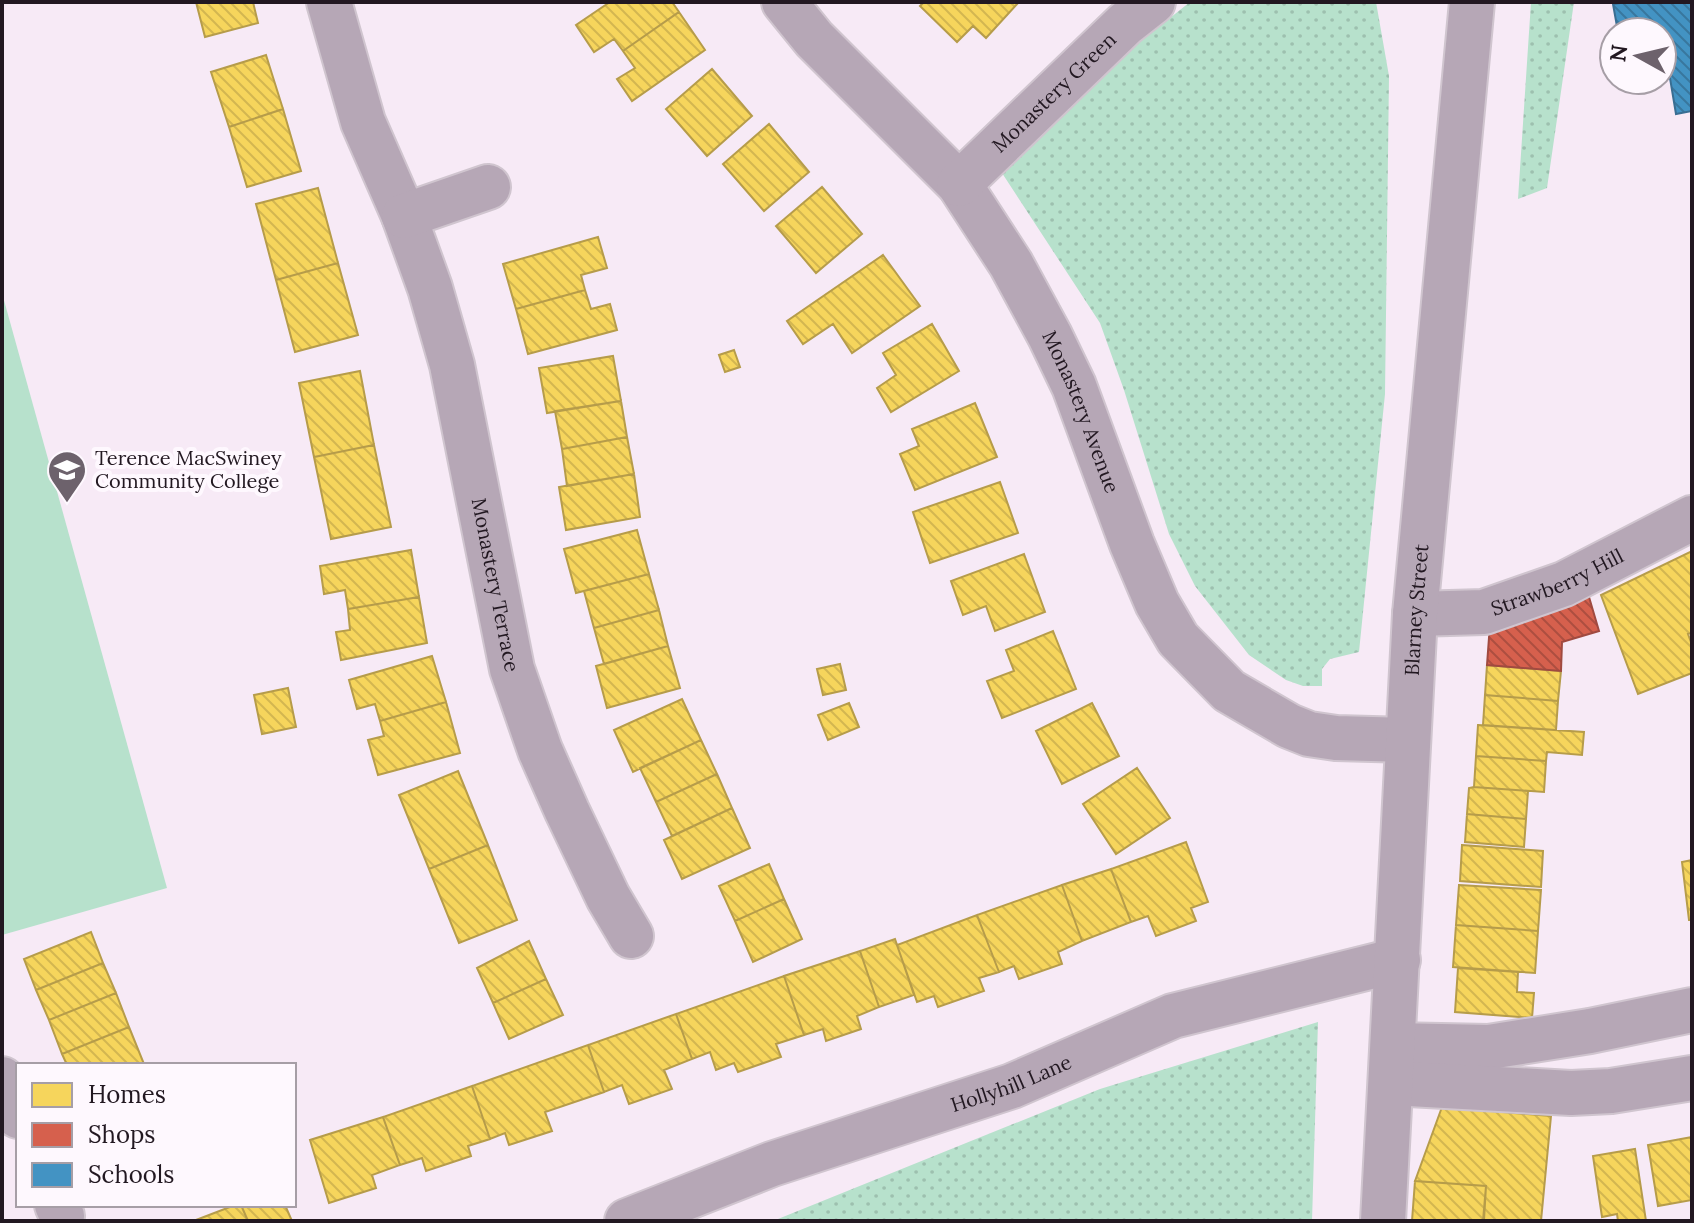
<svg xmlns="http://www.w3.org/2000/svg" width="1694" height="1223" font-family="Lora,serif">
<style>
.grass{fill:url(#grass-dots)}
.park{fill:#b7e1cc}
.homes{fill:url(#homes-back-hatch);stroke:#b69c4a;stroke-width:2}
.shops{fill:url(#shops-back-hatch);stroke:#a04a40;stroke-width:2}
.schools{fill:url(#schools-back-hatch);stroke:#396e92;stroke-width:2}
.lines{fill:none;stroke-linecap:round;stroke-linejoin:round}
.minor-casing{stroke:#d0c5cf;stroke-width:48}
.minor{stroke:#b6a7b6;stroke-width:44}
.labels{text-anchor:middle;stroke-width:8;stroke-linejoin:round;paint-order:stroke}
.street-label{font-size:20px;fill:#221821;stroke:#fef8fe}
.poi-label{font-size:20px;fill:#221821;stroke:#fef8fe;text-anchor:start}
</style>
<defs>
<pattern id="grass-dots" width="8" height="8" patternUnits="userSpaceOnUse" patternTransform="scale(2)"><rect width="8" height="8" fill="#b7e1cc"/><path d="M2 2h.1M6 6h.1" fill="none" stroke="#9dc0af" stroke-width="1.8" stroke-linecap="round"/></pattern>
<pattern id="homes-back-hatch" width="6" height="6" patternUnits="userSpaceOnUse" patternTransform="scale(2)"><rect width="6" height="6" fill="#f6d55c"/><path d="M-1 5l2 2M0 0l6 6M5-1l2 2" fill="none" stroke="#d3b650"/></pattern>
<pattern id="shops-back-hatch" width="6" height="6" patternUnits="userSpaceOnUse" patternTransform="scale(2)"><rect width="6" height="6" fill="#d6604d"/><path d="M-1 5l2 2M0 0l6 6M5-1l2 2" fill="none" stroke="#ad4e40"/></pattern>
<pattern id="schools-back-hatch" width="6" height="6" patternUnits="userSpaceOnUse" patternTransform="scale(2)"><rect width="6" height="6" fill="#4393c3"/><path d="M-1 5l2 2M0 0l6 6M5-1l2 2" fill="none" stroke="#38779e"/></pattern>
</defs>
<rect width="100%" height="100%" fill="#f7eaf6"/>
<path class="grass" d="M1190 2H1376L1389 76 1385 394 1359 652 1330 659 1322 669V686H1303L1286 680 1249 655 1195 586 1169 534 1124 390 1100 323 1002 173 1111 65Z
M1531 2H1574L1547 188 1518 199Z
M1318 1022 1312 1221H773L1100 1089Z"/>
<path class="park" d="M2 293 167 888 2 935Z"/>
<path class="homes" d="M196 2H253L258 23 205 37Z
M610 2H672L679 12 623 51 614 39 594 52 576 25Z
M924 2H1019L986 38 973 26 957 42 920 6Z
M679 12 705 50 632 101 617 79 635 68 623 51Z
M266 55 283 109 229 127 211 72Z
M712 69 752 116 707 156 666 109Z
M283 109 301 171 247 187 229 127Z
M769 124 809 172 764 211 723 164Z
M822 187 862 234 816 273 776 226Z
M318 188 338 263 276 280 256 204Z
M598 237 607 268 581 275 585 290 516 309 503 264Z
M883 255 920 306 852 353 833 324 803 344 787 321Z
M338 263 358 335 295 352 276 280Z
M585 290 591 309 610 304 617 330 528 354 516 309Z
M932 324 959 371 891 412 877 388 896 375 883 353Z
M734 350 740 367 725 372 719 355Z
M613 356 621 401 547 413 539 368Z
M360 371 374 445 314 457 299 383Z
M621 401 627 437 562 449 555 411Z
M975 403 997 457 915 490 900 454 919 446 912 429Z
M627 437 634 474 567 486 562 449Z
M374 445 391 527 331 539 314 457Z
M634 474 640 517 566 530 559 487Z
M1000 482 1018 533 930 563 913 512Z
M637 530 649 574 576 593 564 549Z
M411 550 419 597 348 609 345 590 324 594 320 566Z
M1692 551V633L1688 634 1692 645V673L1638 694 1601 595Z
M1024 554 1045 612 995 631 986 606 963 615 951 581Z
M649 574 659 610 594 628 584 591Z
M419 597 427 643 341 660 336 632 350 630 348 609Z
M659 610 668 646 604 664 594 628Z
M1053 631 1076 689 1002 718 987 681 1014 671 1006 650Z
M668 646 680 688 607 708 596 666Z
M432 656 446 702 380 721 375 704 357 709 349 680Z
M840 664 846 690 823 695 817 669Z
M1487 665 1561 671 1558 701 1485 695Z
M288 688 296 727 262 734 254 695Z
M1485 695 1558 701 1556 730 1483 725Z
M682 699 701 740 633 772 614 730Z
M446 702 460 753 378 775 368 740 384 736 380 721Z
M849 703 859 727 828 740 818 715Z
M1092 703 1119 756 1062 784 1036 731Z
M1478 725 1584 732 1582 755 1547 752 1546 761 1476 756Z
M701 740 717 774 656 802 640 768Z
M1476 756 1546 761 1544 792 1474 787Z
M1137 768 1170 818 1116 854 1083 804Z
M458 771 488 845 429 869 399 795Z
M717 774 732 808 672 836 656 802Z
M1474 787 1528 791 1526 819 1467 814 1469 788Z
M732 808 750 848 682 879 664 840Z
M1467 814 1526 819 1524 847 1465 842Z
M1186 842 1208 902 1191 908 1196 921 1156 936 1148 916 1131 922 1111 869Z
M488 845 517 920 459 943 429 869Z
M1462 845 1543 851 1541 887 1460 881Z
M1692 860V920H1689L1682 862Z
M769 864 784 899 735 921 719 886Z
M1111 869 1131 922 1082 941 1062 885Z
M1062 885 1082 941 1058 952 1062 964 1019 979 1014 966 999 972 977 915Z
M1459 885 1541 890 1538 931 1456 925Z
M784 899 802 939 753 962 735 921Z
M977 915 999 972 979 978 984 991 938 1007 934 996 917 1002 897 945Z
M1456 925 1538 931 1535 973 1453 967Z
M91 932 103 963 36 990 24 959Z
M895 939 914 995 879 1007 860 951Z
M529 941 546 979 493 1003 477 968Z
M860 951 879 1007 857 1016 861 1029 826 1041 823 1029 804 1035 784 976Z
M103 963 116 993 49 1020 36 990Z
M1458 968 1518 972 1517 992 1534 993 1532 1018 1455 1012Z
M784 976 804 1035 776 1044 781 1057 738 1072 734 1063 716 1070 710 1052 692 1059 676 1014Z
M546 979 563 1015 509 1039 493 1003Z
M116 993 129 1027 62 1054 49 1020Z
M676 1014 692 1059 664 1070 672 1089 629 1104 622 1085 604 1092 588 1045Z
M129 1027 144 1064 67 1065 62 1054Z
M588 1045 604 1092 545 1112 552 1131 509 1145 505 1133 490 1139 472 1086Z
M472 1086 490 1139 468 1146 471 1156 426 1171 422 1158 400 1165 383 1117Z
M1442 1107 1551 1116 1541 1221H1483L1486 1186 1415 1181Z
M383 1117 400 1165 372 1175 376 1188 329 1203 310 1140Z
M1692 1137V1200L1658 1206 1648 1145Z
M1635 1149 1646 1221H1618L1617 1214 1602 1217 1593 1156Z
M1415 1181 1486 1186 1484 1220 1412 1221Z
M235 1205H241L248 1221 196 1220Z
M241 1205H285L292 1221H248Z"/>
<path class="shops" d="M1589 597 1599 631 1562 642 1561 671 1487 665 1490 624Z"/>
<path class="schools" d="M1628 2H1692V111L1676 114 1670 78 1662 79V32H1618L1613 4Z"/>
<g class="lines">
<g class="minor-casing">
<g id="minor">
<path id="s1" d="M329 2 363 122 404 216 430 288 452 365 512 669 540 750 567 811 608 897 631 936"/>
<path id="s2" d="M784 2 814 39 959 184 1011 264 1050 336 1074 386 1132 544 1157 603 1178 639 1229 691 1289 726 1309 734 1336 738 1408 740"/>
<path id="s3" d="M959 184 1125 24 1153 2"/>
<path d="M404 216 488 187"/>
<path id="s4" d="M1415 614 1484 612 1564 584 1692 518"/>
<path d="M1393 1045 1489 1047 1590 1031 1692 1010"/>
<path d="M2 1079 18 1116"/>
<path d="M1391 1083 1571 1093 1611 1091 1692 1078"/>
<path d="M57 1205 62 1216"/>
<path id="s5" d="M627 1221 772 1164 1012 1086 1173 1016 1398 960"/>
<path id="s6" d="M1383 1221 1415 614 1472 2"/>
</g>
</g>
<use href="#minor" class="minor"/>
</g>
<defs>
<g id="school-pin" transform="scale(2)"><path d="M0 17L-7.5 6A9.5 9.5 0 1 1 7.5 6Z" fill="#6d626c" stroke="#fef8fe"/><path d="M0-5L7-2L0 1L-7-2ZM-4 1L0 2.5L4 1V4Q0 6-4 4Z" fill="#fff"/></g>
</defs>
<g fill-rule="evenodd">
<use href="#school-pin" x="67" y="470"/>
</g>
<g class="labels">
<g class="street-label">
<text dy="7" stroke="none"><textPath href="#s3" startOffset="132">Monastery Green</textPath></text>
<text dy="7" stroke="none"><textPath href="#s2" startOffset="512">Monastery Avenue</textPath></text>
<text dy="7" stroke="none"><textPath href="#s4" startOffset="148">Strawberry Hill</textPath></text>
<text dy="7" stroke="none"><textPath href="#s1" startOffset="608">Monastery Terrace</textPath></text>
<text dy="7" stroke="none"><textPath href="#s6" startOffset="612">Blarney Street</textPath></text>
<text dy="7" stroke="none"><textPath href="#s5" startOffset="408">Hollyhill Lane</textPath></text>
</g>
<g class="poi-label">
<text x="95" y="465">Terence MacSwiney<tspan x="95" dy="23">Community College</tspan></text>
</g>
</g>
<rect width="1694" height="1223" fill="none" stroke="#221821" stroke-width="8"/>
<rect x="16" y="1063" width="280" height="144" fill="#fef8fe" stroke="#a69ea6" stroke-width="2"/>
<rect x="32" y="1083" width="40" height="24" fill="#f6d55c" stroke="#a69ea6" stroke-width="2"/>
<text x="88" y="1103" font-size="24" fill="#221821">Homes</text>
<rect x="32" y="1123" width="40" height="24" fill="#d6604d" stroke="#a69ea6" stroke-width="2"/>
<text x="88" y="1143" font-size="24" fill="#221821">Shops</text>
<rect x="32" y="1163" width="40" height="24" fill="#4393c3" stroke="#a69ea6" stroke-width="2"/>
<text x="88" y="1183" font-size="24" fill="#221821">Schools</text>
<g transform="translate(1638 56) rotate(278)"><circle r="38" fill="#fef8fe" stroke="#a69ea6" stroke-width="2"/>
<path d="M0-6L14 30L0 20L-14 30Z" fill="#6d626c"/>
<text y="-12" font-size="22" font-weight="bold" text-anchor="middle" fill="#221821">N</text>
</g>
</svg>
